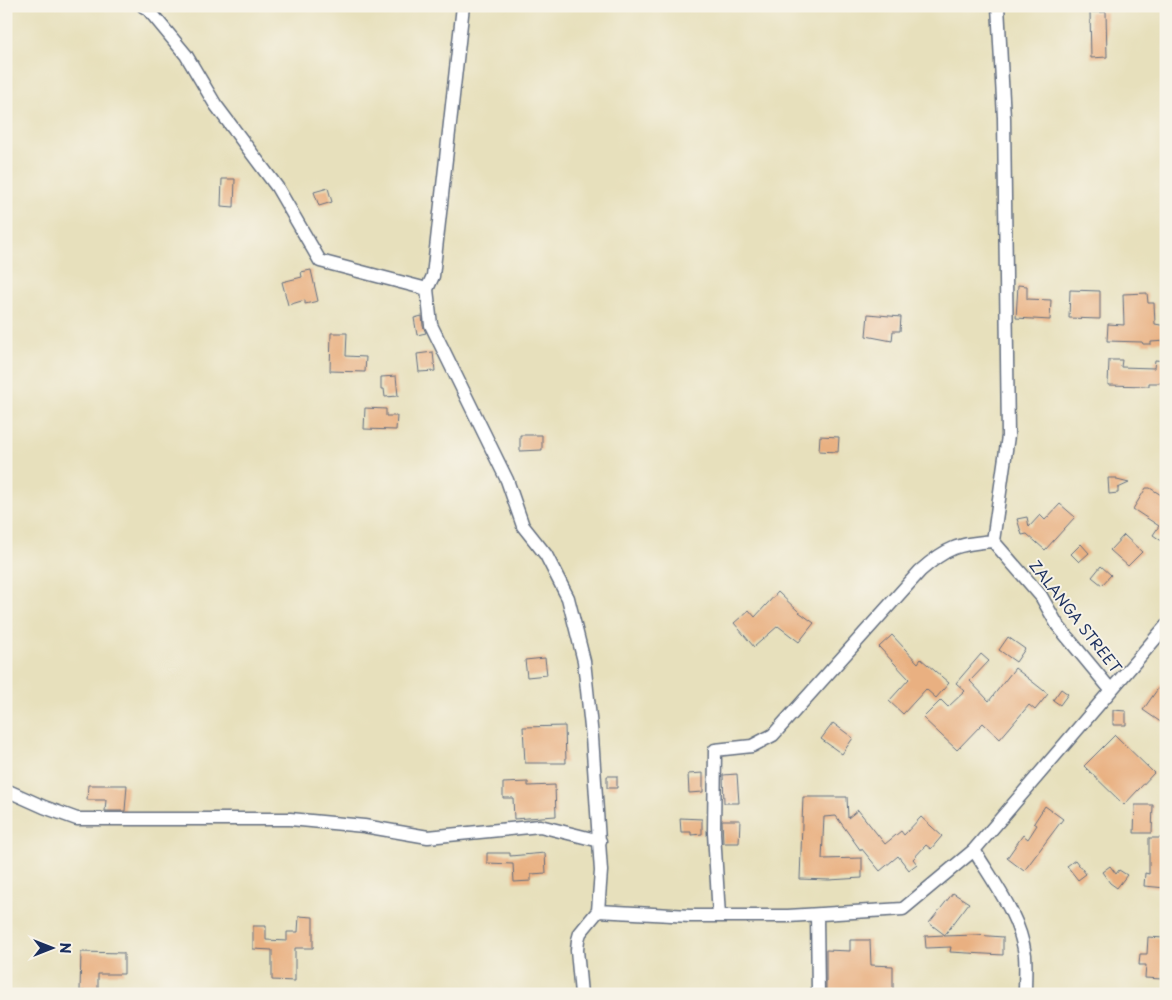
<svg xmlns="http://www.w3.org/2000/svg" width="1172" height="1000" font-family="'Playpen Sans',sans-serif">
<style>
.building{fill:#e9b081}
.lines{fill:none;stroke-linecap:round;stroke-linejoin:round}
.minor-casing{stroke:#626d7f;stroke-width:15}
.minor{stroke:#fff;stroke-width:12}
.labels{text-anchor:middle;stroke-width:4;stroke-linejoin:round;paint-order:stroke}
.street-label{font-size:15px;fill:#1b2f5e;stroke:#f7f3e8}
</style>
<rect width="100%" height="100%" fill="#f7f3e8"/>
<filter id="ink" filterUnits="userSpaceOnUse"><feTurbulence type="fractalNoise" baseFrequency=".02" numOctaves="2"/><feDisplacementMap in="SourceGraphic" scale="10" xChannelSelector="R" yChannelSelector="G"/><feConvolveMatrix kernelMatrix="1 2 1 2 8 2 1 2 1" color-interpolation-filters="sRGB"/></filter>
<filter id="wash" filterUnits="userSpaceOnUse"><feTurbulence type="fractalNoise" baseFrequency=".0096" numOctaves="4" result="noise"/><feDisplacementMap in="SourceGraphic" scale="20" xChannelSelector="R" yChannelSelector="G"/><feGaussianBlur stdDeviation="1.12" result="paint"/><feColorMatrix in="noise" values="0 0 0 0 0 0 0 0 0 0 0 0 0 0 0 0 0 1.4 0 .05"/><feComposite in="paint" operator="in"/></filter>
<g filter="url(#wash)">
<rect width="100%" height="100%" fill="#e7e0bc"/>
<g id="blocks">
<path class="building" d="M1090 12H1106L1107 57 1091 58Z
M222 179H235L234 207 221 206Z
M328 188 332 202 319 206 314 192Z
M311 270 318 301 305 304V300L288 305 282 282 302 277 301 272Z
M1018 285 1027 286V299L1051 300 1050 320 1016 318Z
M1070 290 1100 291V319L1069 318Z
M1147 293 1148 303H1154L1155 324 1166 326V341L1151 342V344H1143L1142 342 1107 341 1108 324 1124 325 1123 294Z
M868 314 901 317 900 331H893L892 341 866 336Z
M422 316 423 326 426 333 417 335 414 318Z
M331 333H347L346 356 366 357 365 372 330 371Z
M433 352 435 371 419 372 417 354Z
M1109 360H1122L1121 367 1154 368 1155 360 1166 361V383H1149V386L1108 385Z
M396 376 398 396 385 397 384 389H381V377Z
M365 408 386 409V416H397L396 430 364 429Z
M520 435H542V450L520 451Z
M820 436 839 437 838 452 819 451Z
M1108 478H1117V480L1129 483 1118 488V493L1109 494Z
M1146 488H1150L1166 498V544L1153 535 1159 526 1133 509Z
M1060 504 1075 517 1045 550 1027 534 1022 535 1017 519 1027 517 1029 527 1040 515 1045 520Z
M1124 535 1142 552 1128 566 1110 550Z
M1081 544 1089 553 1079 562 1071 554Z
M1101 566 1111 575 1102 585 1092 577Z
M778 592 799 612 814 623 799 642 778 626 754 647 734 623 749 610 755 617Z
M892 635 918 663 921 659 949 683 936 698 926 689 903 714 889 701 909 679 879 647Z
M1008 637 1025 649 1016 662 999 650Z
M981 654 989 661 970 681 989 701 1015 668 1048 694 1035 710 1029 705 1000 739 983 723 957 750 923 718 941 700 948 707 965 691 956 683Z
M545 658 547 675 527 677 525 660Z
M1166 677V717L1162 723 1143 710Z
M1061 689 1068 694 1060 705 1053 700Z
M1113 710 1126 711V725H1113Z
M833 723 853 738 842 754 821 739Z
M565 726 566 763H525L523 727Z
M1115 735 1154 773 1124 805 1084 766Z
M703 773V792L689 793 688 774Z
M737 774 739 803H724L723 775Z
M607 776H617V788H607Z
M528 782V786L555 785 556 816 514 819 513 798H503V783Z
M88 785H127L125 811H105L106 800H87Z
M803 797H847L848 818 858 810 885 844 901 831 904 835 921 817 942 836 931 849 926 845 913 859 917 864 909 870 898 856 880 871 861 848V851L836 816 824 817 822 859 862 858V878L829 880 800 879Z
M1135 805H1153L1152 833H1134Z
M1045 806 1063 819 1024 871 1007 858 1023 835 1028 839 1037 825 1034 823Z
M680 818 702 819V834L691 835V832H681Z
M722 820H740L739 843H723Z
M1149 838H1166V888L1144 886 1145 873 1149 874Z
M487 853H510V856L545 853 546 873 531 874V881L514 882 513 864 487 863Z
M1075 860 1086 874 1078 880 1067 866Z
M1110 866 1116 874 1119 870 1127 875 1117 888 1110 883 1102 872Z
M953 893 969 903 944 936 976 935 1003 937V955L950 952 951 947 926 948 925 936 945 935 929 923Z
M299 916 313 917V948H295V981L272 980V950L253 949V926H266V940L287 941V932H298Z
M1148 937 1164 938 1162 979 1145 978 1146 965H1139L1140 954H1147Z
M850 940H870L871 965 893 966V994H826V950L850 951Z
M81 952 124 953V974H98V991H80Z"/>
</g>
</g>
<g filter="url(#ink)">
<use href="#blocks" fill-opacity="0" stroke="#626d7f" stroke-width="1"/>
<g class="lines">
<g class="minor-casing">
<path id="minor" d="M143 6 148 9 186 55 215 104 277 187 320 261 427 289 431 325 507 480 523 526 546 555 568 598 584 661 592 737 601 871 598 911 580 933 578 940 577 950 581 994
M427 289 433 276 463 6
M993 541 1008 436 1004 118 998 6
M993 541 1041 596 1058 626 1111 690
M6 790 44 807 77 819H290L364 826 428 837 540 826 600 841
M974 850C994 883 1020 916 1025 955 1026 967 1025 981 1025 994
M598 911 690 916H788L903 909 974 850 1166 626
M817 915 818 994
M719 916 714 833 715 750 752 746 773 735 920 571C947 547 958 544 993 541"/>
</g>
<use href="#minor" class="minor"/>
</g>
</g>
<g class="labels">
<g class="street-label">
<text transform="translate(1075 617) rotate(52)" y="5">ZALANGA STREET</text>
</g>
</g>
<rect width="1172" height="1000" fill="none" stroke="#f7f3e8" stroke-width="25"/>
<g transform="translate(52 948) rotate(90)" stroke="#f7f3e8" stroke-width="4" paint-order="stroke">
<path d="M0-4L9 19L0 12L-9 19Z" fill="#1b2f5e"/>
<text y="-8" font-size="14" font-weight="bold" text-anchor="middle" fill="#1b2f5e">N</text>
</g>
</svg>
